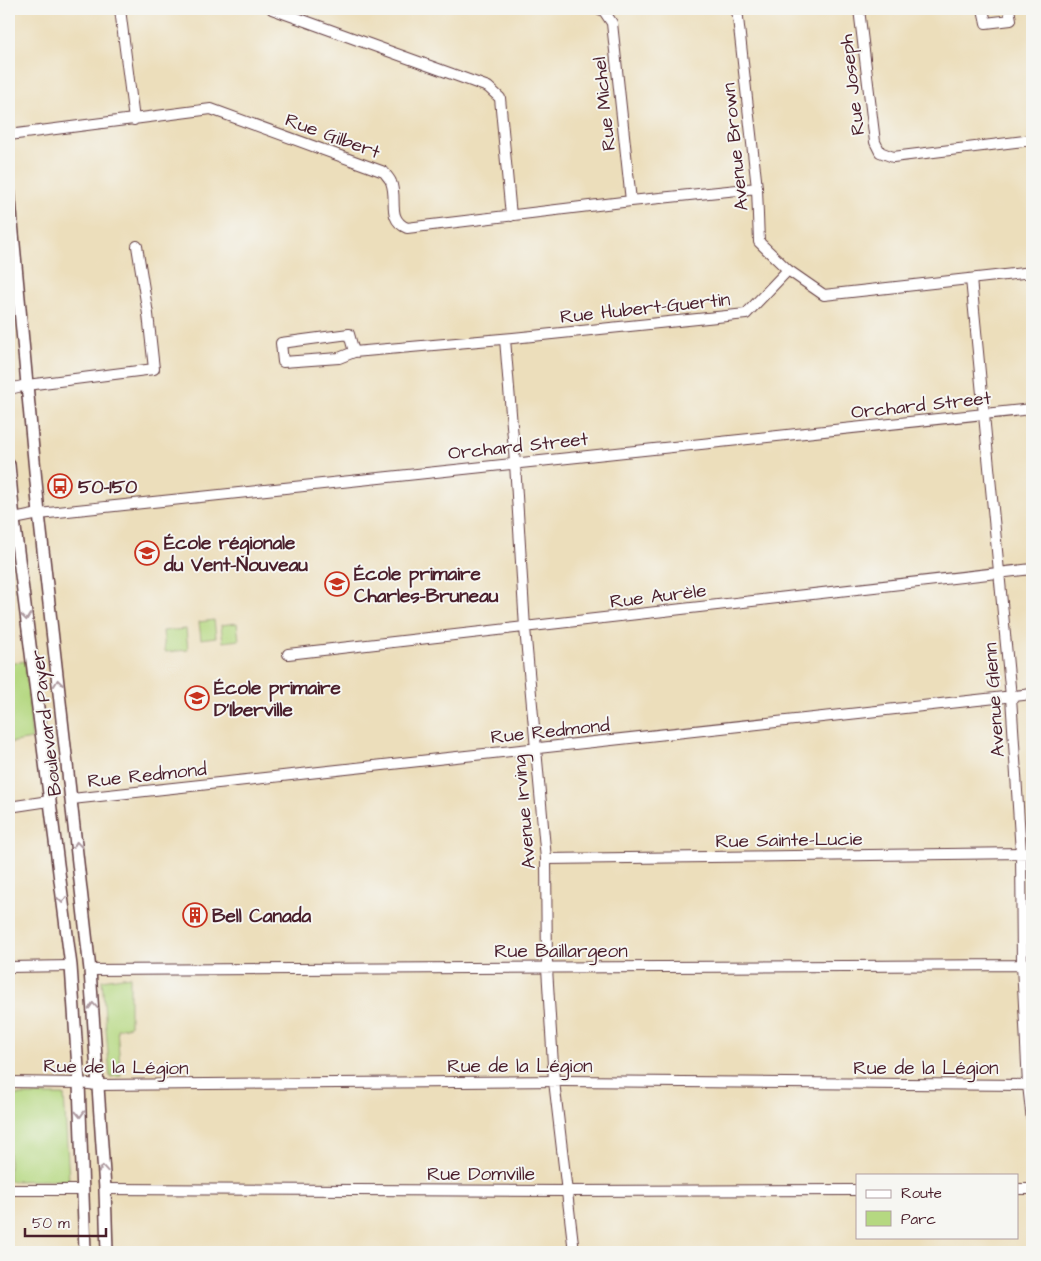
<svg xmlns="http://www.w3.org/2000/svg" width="1041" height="1261" font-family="'Architects Daughter',sans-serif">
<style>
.green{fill:#b5d881;stroke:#807c56}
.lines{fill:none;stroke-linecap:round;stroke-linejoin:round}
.minor-casing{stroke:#623c41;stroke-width:12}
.tertiary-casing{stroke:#623c41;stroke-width:14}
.minor{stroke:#fff;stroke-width:10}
.tertiary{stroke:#fff;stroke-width:11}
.oneway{stroke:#ae9aa0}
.labels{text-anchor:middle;stroke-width:4;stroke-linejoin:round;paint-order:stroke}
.street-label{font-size:19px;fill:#4a1f2b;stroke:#f6f6f2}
.poi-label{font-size:19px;font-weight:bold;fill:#4a1f2b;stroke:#f6f6f2;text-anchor:start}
</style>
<rect width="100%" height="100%" fill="#f6f6f2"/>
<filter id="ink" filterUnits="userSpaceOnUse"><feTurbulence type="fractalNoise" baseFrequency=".02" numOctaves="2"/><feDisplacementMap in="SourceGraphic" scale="10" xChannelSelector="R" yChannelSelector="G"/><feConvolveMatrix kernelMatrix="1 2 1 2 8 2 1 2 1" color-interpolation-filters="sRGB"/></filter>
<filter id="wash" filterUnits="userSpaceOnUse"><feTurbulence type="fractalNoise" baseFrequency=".0096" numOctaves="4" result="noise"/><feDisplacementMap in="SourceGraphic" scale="20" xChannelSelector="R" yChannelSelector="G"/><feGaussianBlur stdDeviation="1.12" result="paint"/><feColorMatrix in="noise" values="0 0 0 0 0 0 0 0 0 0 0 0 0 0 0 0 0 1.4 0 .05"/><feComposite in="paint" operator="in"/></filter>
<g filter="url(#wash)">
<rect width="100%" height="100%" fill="#ecdebb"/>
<path class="green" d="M214 620 216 637 201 639 199 622Z
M237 623 239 640 223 642 221 625Z
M186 629 188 650 165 652 163 631Z
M25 661 32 739 9 743V664Z
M130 976V1026L117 1029 121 1076 110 1077 102 980Z
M9 1095H64L69 1180 9 1181Z"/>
</g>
<g filter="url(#ink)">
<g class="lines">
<g class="minor-casing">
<path id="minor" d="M120 9 134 120
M272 9 488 87 500 98 511 216
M599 9 604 11 612 23 631 201
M737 9 757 188 759 242 788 270 824 295 1032 272
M859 9 875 142 880 152 893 157 1032 140
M983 9 986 23 1011 20 1009 9
M9 135 211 109 384 172C386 175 390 179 391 182 398 199 386 219 407 228L631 201 757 188
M971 279 1011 697 1021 853 1022 965 1028 1085 1032 1120
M505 339 515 463 525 628 546 859 547 968 554 1081 574 1252
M354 352 349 334 281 343 283 362 339 358 354 352 513 338 746 314 788 270
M9 389 27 385 154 369 148 314 137 246
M9 520 39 514 1032 409
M288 654 1032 569
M72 799 1032 694
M9 807 49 801
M546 859 1032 853
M9 967 71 966
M90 970 1032 965
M9 1082 79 1083 98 1085 564 1081 1032 1085
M105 1189 568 1191 857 1190
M1017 1189H1032
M9 1190H83"/>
</g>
<g class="tertiary-casing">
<path id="tertiary" d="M9 190 39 514 90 970 105 1189 107 1252
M9 465 14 520 71 966 79 1083 85 1252"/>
</g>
<use href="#minor" class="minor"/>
<use href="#tertiary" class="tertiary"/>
</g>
<defs><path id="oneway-chevron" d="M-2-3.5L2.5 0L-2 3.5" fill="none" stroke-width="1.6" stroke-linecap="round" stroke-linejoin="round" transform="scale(1.25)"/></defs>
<g class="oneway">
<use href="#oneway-chevron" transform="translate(26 617) rotate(83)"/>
<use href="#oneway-chevron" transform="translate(58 683) rotate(-97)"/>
<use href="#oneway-chevron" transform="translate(77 845) rotate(-96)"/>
<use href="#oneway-chevron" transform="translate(62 900) rotate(83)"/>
<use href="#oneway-chevron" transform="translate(93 1006) rotate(-94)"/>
<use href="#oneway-chevron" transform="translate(80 1114) rotate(88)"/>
<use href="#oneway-chevron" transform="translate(103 1169) rotate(-94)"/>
</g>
</g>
<defs>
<g id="bus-ring" transform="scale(1.25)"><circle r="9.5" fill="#f6f6f2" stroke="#c8321e" stroke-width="1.5"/><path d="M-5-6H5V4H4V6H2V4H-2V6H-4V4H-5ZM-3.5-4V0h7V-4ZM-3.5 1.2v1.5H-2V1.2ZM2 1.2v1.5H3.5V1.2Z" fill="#c8321e"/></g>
<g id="school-ring" transform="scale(1.25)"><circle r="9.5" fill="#f6f6f2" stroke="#c8321e" stroke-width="1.5"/><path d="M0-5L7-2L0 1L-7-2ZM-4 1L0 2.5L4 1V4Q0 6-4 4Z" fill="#c8321e"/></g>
<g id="building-ring" transform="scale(1.25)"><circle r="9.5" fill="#f6f6f2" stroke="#c8321e" stroke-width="1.5"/><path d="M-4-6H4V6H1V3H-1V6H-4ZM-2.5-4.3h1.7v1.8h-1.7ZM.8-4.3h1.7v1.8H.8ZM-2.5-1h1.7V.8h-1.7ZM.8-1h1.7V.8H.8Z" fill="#c8321e"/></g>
</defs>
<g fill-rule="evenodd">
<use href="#bus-ring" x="60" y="486"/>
<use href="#school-ring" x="147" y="553"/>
<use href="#school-ring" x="337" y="584"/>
<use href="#school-ring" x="197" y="698"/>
<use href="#building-ring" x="195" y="915"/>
</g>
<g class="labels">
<g class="street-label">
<text transform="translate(851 85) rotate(-97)" y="7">Rue Joseph</text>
<text transform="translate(603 104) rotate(-96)" y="7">Rue Michel</text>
<text transform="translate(333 135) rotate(20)" y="7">Rue Gilbert</text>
<text transform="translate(734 147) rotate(-96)" y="7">Avenue Brown</text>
<text transform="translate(645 307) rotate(-6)" y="7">Rue Hubert-Guertin</text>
<text transform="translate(921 404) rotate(-6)" y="7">Orchard Street</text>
<text transform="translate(518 445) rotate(-6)" y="7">Orchard Street</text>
<text transform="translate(658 595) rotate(-7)" y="7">Rue Aurèle</text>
<text transform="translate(993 700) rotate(-94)" y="7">Avenue Glenn</text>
<text transform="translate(45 723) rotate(-97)" y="7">Boulevard Payer</text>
<text transform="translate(550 730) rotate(-6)" y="7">Rue Redmond</text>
<text transform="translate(147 774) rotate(-6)" y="7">Rue Redmond</text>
<text transform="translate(523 812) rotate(-95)" y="7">Avenue Irving</text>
<text transform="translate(789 839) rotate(-1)" y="7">Rue Sainte-Lucie</text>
<text x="561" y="957">Rue Baillargeon</text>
<text x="520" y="1072">Rue de la Légion</text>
<text transform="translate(116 1066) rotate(1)" y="7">Rue de la Légion</text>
<text x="926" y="1074">Rue de la Légion</text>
<text x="481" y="1180">Rue Domville</text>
</g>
<g class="poi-label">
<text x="78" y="493">50-150</text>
<text x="164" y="549">École régionale<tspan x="164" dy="22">du Vent-Nouveau</tspan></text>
<text x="354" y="580">École primaire<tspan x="354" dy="22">Charles-Bruneau</tspan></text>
<text x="214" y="694">École primaire<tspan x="214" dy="22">D'Iberville</tspan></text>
<text x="212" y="922">Bell Canada</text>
</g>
</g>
<rect width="1041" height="1261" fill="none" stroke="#f6f6f2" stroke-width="30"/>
<rect x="856" y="1174" width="162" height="65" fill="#f6f6f2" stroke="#b1a0a2"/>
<rect x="866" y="1190" width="25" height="8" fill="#ffffff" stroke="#b1a0a2"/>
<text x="901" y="1198" font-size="15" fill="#4a1f2b">Route</text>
<rect x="866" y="1211" width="25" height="15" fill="#b5d881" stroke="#b1a0a2"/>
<text x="901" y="1224" font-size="15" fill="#4a1f2b">Parc</text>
<path d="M25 1228v8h81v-8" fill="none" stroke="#4a1f2b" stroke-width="2.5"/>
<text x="32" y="1228" font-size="15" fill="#4a1f2b" stroke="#f6f6f2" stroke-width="4" paint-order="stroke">50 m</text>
</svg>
